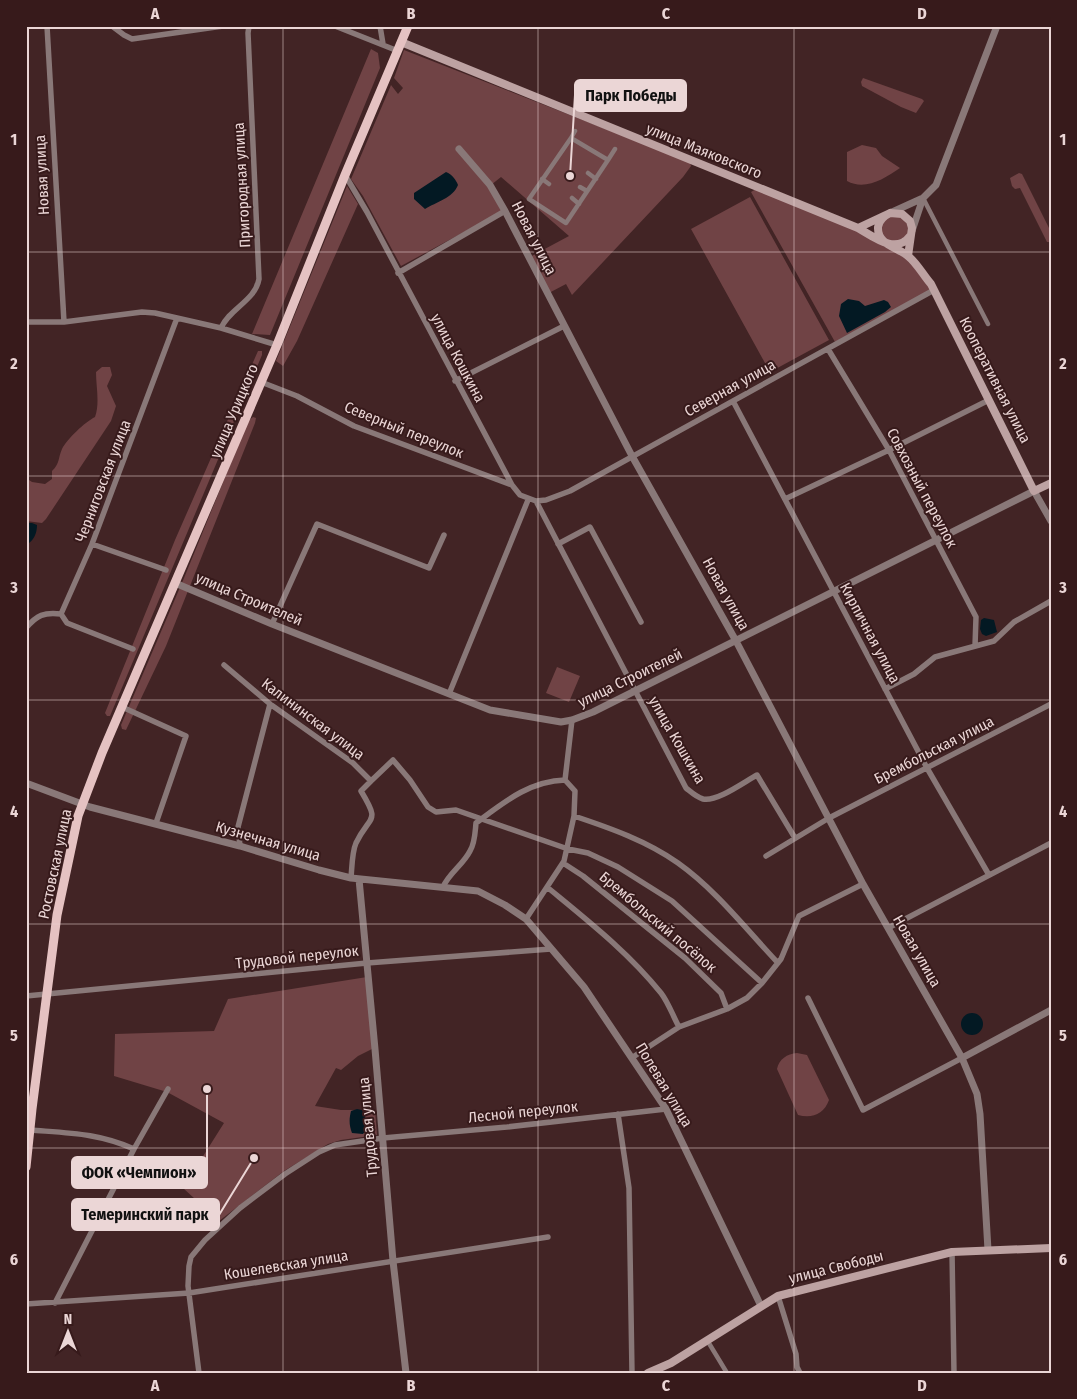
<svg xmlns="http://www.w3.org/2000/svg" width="1077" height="1399" font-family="'Fira Sans Condensed',sans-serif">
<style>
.green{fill:#704345}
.water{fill:#031923}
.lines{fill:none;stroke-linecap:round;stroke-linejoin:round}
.pedestrian{stroke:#897878;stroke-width:4.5}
.minor{stroke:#897878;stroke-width:5.5}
.tertiary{stroke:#897878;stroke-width:7}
.secondary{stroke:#bda2a2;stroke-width:8}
.primary{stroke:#e5c2c2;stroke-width:9}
.grid{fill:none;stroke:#ebd6d6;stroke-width:1;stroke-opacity:0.55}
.labels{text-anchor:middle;stroke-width:4;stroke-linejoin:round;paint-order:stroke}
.street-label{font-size:15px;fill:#ebd6d6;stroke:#371a1b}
.leader{fill:none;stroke:#ebd6d6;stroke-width:2}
.callout-dot{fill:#ebd6d6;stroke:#371a1b;stroke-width:2}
.callout{fill:#ebd6d6;stroke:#ebd6d6;stroke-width:2}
.callout-label{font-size:16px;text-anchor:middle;font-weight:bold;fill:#111}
.neatline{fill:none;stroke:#ebd6d6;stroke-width:2}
.grid-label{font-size:16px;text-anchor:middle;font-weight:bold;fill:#ebd6d6}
</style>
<rect width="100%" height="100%" fill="#422425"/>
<path class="green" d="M371 49 378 53 380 68 270 335 252 334Z
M404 50 690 162 691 166 683 177 572 295 566 284 547 294 528 258 569 236 501 177 491 185 503 211 401 266 363 196 351 179 391 85 398 94 403 88 394 78Z
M863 78 922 99 924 101 916 113 901 107 862 86 861 82Z
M862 145 876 148 882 156 900 168C884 179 865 191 847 181V152Z
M1019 173 1022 174 1051 232V242H1047L1020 188 1015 189 1012 186 1010 178Z
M347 186 358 204 297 341 283 366 276 361Z
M756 189 857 230 907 258 931 290 835 342 751 192Z
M750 197 829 340 770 372 691 229Z
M896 213 909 222V235L891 244 880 235 881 221Z
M258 351H262V355L110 716H107L105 713 175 540Z
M102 367H110L112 375 107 386 116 406 111 421 46 519 42 523 26 521V478L32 482 45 484 52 479V471C60 463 58 458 62 449 67 439 85 422 95 417 100 403 96 387 96 372Z
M253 417 256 418 255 423 166 646 126 730 122 729 121 725 184 578 248 421Z
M557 667 580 676 569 702 546 693Z
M367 977 374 1048 358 1056 341 1070 336 1068 315 1106 341 1110H375L377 1135 341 1140 328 1144 284 1171 219 1221 183 1188 224 1123 167 1092 114 1076 115 1034 214 1031 228 999Z
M797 1053 807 1055 829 1100C824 1114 812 1119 798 1115L777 1069C779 1059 787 1054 797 1053Z"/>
<path class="water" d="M446 172C452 174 456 180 458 185 453 198 436 202 425 209L414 199V193Z
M848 299 859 301 865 306 884 300 888 302 891 307 885 312 847 333 839 316 841 304Z
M26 523H32L37 525C37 533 34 541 26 545Z
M984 618 994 620 997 632 986 636 982 634 980 629 981 620Z
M961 1024a11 11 0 1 1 22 0a11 11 0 1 1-22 0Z
M357 1109 362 1110 365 1115 366 1130 363 1134 352 1133C349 1125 349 1119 351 1111Z"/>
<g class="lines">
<path class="pedestrian" d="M571 138 608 160 566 223 529 199Z
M571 138 575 131
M608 160 615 149
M588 173 596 179
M542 179 549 184
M580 187 587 191
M572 198 579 204
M923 198 988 324
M707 1340 727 1373"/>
<path class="minor" d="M47 26 64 322
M112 26 124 35 132 39 223 26
M335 26 398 51
M380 26 383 44
M345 175 367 212 512 485 520 495 536 501 686 788C691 792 696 797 703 799 717 802 744 782 757 775L795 838
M398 273 505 211
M26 322H64L142 312 155 313 221 328 277 345
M221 328C230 308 255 301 259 279L248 33 249 26
M828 349 889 450 976 617 975 646
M455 381 564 326
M261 382 297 396 354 426 512 485
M733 401 927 768 989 875
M785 499 889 450 989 400
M536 501 546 500 570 491 934 290
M92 544 166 570
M558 544 590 527 641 622
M61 614 67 623 133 649
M272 624 317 524 429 568 444 535
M26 628C37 615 44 612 61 614L92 544 177 318
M224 665 270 704 353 763 371 781 361 791C381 824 370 814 356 843 352 852 352 867 351 878
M885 689 914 674 935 657 994 641 1014 622 1051 601
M449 694 528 500
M122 707 186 736 156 823
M371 781 393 760 410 780 428 807 436 812 456 810 568 849 588 853 618 867 672 901 762 983
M574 816C610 828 647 841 678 863 716 890 746 929 778 963
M240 846 238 827 270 704
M766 856 829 818 1051 704
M563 863 583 876 685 958 721 993 727 1009
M443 887C449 873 463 865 470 851 475 843 475 833 476 823 503 803 529 781 565 780
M547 887C587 920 628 952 661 993 668 1002 673 1016 679 1027
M526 919 564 861 574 816 575 791 565 780 572 720
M888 928 1051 843
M26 996 367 963 551 949
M808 998 863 1110 962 1058
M633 1057 679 1027 727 1009 747 998 762 983 781 959 799 916 863 884
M618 1114 629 1188 632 1373
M30 1130C68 1133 99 1133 134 1149
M952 1252 954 1373
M778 1296 796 1354 797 1367 800 1373
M55 1303 134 1149 168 1089
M26 1304 189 1293 548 1237
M199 1373 188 1286 189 1266 191 1257 205 1240 240 1208 285 1174 319 1152 335 1145 383 1138 507 1127 666 1109"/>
<path class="tertiary" d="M459 149 490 185 505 211 632 456 736 641 863 884 962 1058 977 1094 980 1114 988 1250
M890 213 923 198 936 185 997 26
M912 231 923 198
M175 583 272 624 490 710 561 722 572 720 593 712 1034 491 1051 521
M26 783 90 807 240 846 319 870 351 878 478 891 505 905 526 919 584 987 666 1109 761 1306
M359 879 375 1049 393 1261 406 1373
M962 1058 1051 1010"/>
<path class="secondary" d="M401 42 858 228C874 237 896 255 910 236
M890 213C884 216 879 220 878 227 877 245 898 247 908 256 917 263 923 275 931 284L1034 491 1051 483
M858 228 890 213 902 214 910 221 912 228 908 256
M648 1373 671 1363 778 1296 952 1252 1051 1248"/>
<path class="primary" d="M26 1167 32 1109 57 915 78 816 102 753 277 345 345 175 408 26"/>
</g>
<path class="grid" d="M283 26V1373M538 26V1373M794 26V1373M26 252H1051M26 476H1051M26 700H1051M26 924H1051M26 1148H1051"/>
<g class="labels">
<g class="street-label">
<text transform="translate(704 151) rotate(22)" y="5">улица Маяковского</text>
<text transform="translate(42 175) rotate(-93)" y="5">Новая улица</text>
<text transform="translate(242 185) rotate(-93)" y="5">Пригородная улица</text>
<text transform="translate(534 238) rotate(63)" y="5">Новая улица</text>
<text transform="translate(458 358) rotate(62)" y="5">улица Кошкина</text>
<text transform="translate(995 380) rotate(63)" y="5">Кооперативная улица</text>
<text transform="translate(730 388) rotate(-29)" y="5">Северная улица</text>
<text transform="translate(234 411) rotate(-67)" y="5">улица Урицкого</text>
<text transform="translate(404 430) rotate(22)" y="5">Северный переулок</text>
<text transform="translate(103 481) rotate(-69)" y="5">Черниговская улица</text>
<text transform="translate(922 488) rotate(62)" y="5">Совхозный переулок</text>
<text transform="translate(726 594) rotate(61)" y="5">Новая улица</text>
<text transform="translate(249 599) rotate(23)" y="5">улица Строителей</text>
<text transform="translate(870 633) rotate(62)" y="5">Кирпичная улица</text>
<text transform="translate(630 678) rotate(-26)" y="5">улица Строителей</text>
<text transform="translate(313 719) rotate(37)" y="5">Калининская улица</text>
<text transform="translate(677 740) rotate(60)" y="5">улица Кошкина</text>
<text transform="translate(934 750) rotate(-27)" y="5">Брембольская улица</text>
<text transform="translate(268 841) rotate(16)" y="5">Кузнечная улица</text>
<text transform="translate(55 864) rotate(-78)" y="5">Ростовская улица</text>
<text transform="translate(658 922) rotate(40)" y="5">Брембольский посёлок</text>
<text transform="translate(917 951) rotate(60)" y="5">Новая улица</text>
<text transform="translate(297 957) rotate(-6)" y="5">Трудовой переулок</text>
<text transform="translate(664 1085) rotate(59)" y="5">Полевая улица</text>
<text transform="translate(523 1112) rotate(-6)" y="5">Лесной переулок</text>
<text transform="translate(368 1127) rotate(-95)" y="5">Трудовая улица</text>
<text transform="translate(286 1265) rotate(-9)" y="5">Кошелевская улица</text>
<text transform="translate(836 1267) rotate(-14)" y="5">улица Свободы</text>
</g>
</g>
<path class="leader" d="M570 176L575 95M207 1089L207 1172M254 1158L219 1215"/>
<g class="callout-dot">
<circle cx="570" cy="176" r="5"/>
<circle cx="207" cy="1089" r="5"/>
<circle cx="254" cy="1158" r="5"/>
</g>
<g class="callout">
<rect x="575" y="80" width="111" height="31" rx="5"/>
<rect x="72" y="1157" width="135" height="31" rx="5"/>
<rect x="72" y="1199" width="147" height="31" rx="5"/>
</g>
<g class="callout-label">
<text x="631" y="101">Парк Победы</text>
<text x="139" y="1178">ФОК «Чемпион»</text>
<text x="145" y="1220">Темеринский парк</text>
</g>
<rect width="1077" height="1399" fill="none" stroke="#371a1b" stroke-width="55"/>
<g transform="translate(68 1332)" stroke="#371a1b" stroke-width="4" paint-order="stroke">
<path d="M0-4L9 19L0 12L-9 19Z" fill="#ebd6d6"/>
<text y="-8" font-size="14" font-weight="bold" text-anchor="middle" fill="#ebd6d6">N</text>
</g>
<rect x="28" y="28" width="1022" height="1344" class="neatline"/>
<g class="grid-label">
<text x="155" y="19">A</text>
<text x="411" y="19">B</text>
<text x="666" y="19">C</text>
<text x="922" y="19">D</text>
<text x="14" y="145">1</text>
<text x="1063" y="145">1</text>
<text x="14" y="369">2</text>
<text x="1063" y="369">2</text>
<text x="14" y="593">3</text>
<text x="1063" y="593">3</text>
<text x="14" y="817">4</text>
<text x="1063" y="817">4</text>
<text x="14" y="1041">5</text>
<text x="1063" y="1041">5</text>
<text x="14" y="1265">6</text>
<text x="1063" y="1265">6</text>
<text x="155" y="1391">A</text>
<text x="411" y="1391">B</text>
<text x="666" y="1391">C</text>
<text x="922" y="1391">D</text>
</g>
</svg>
